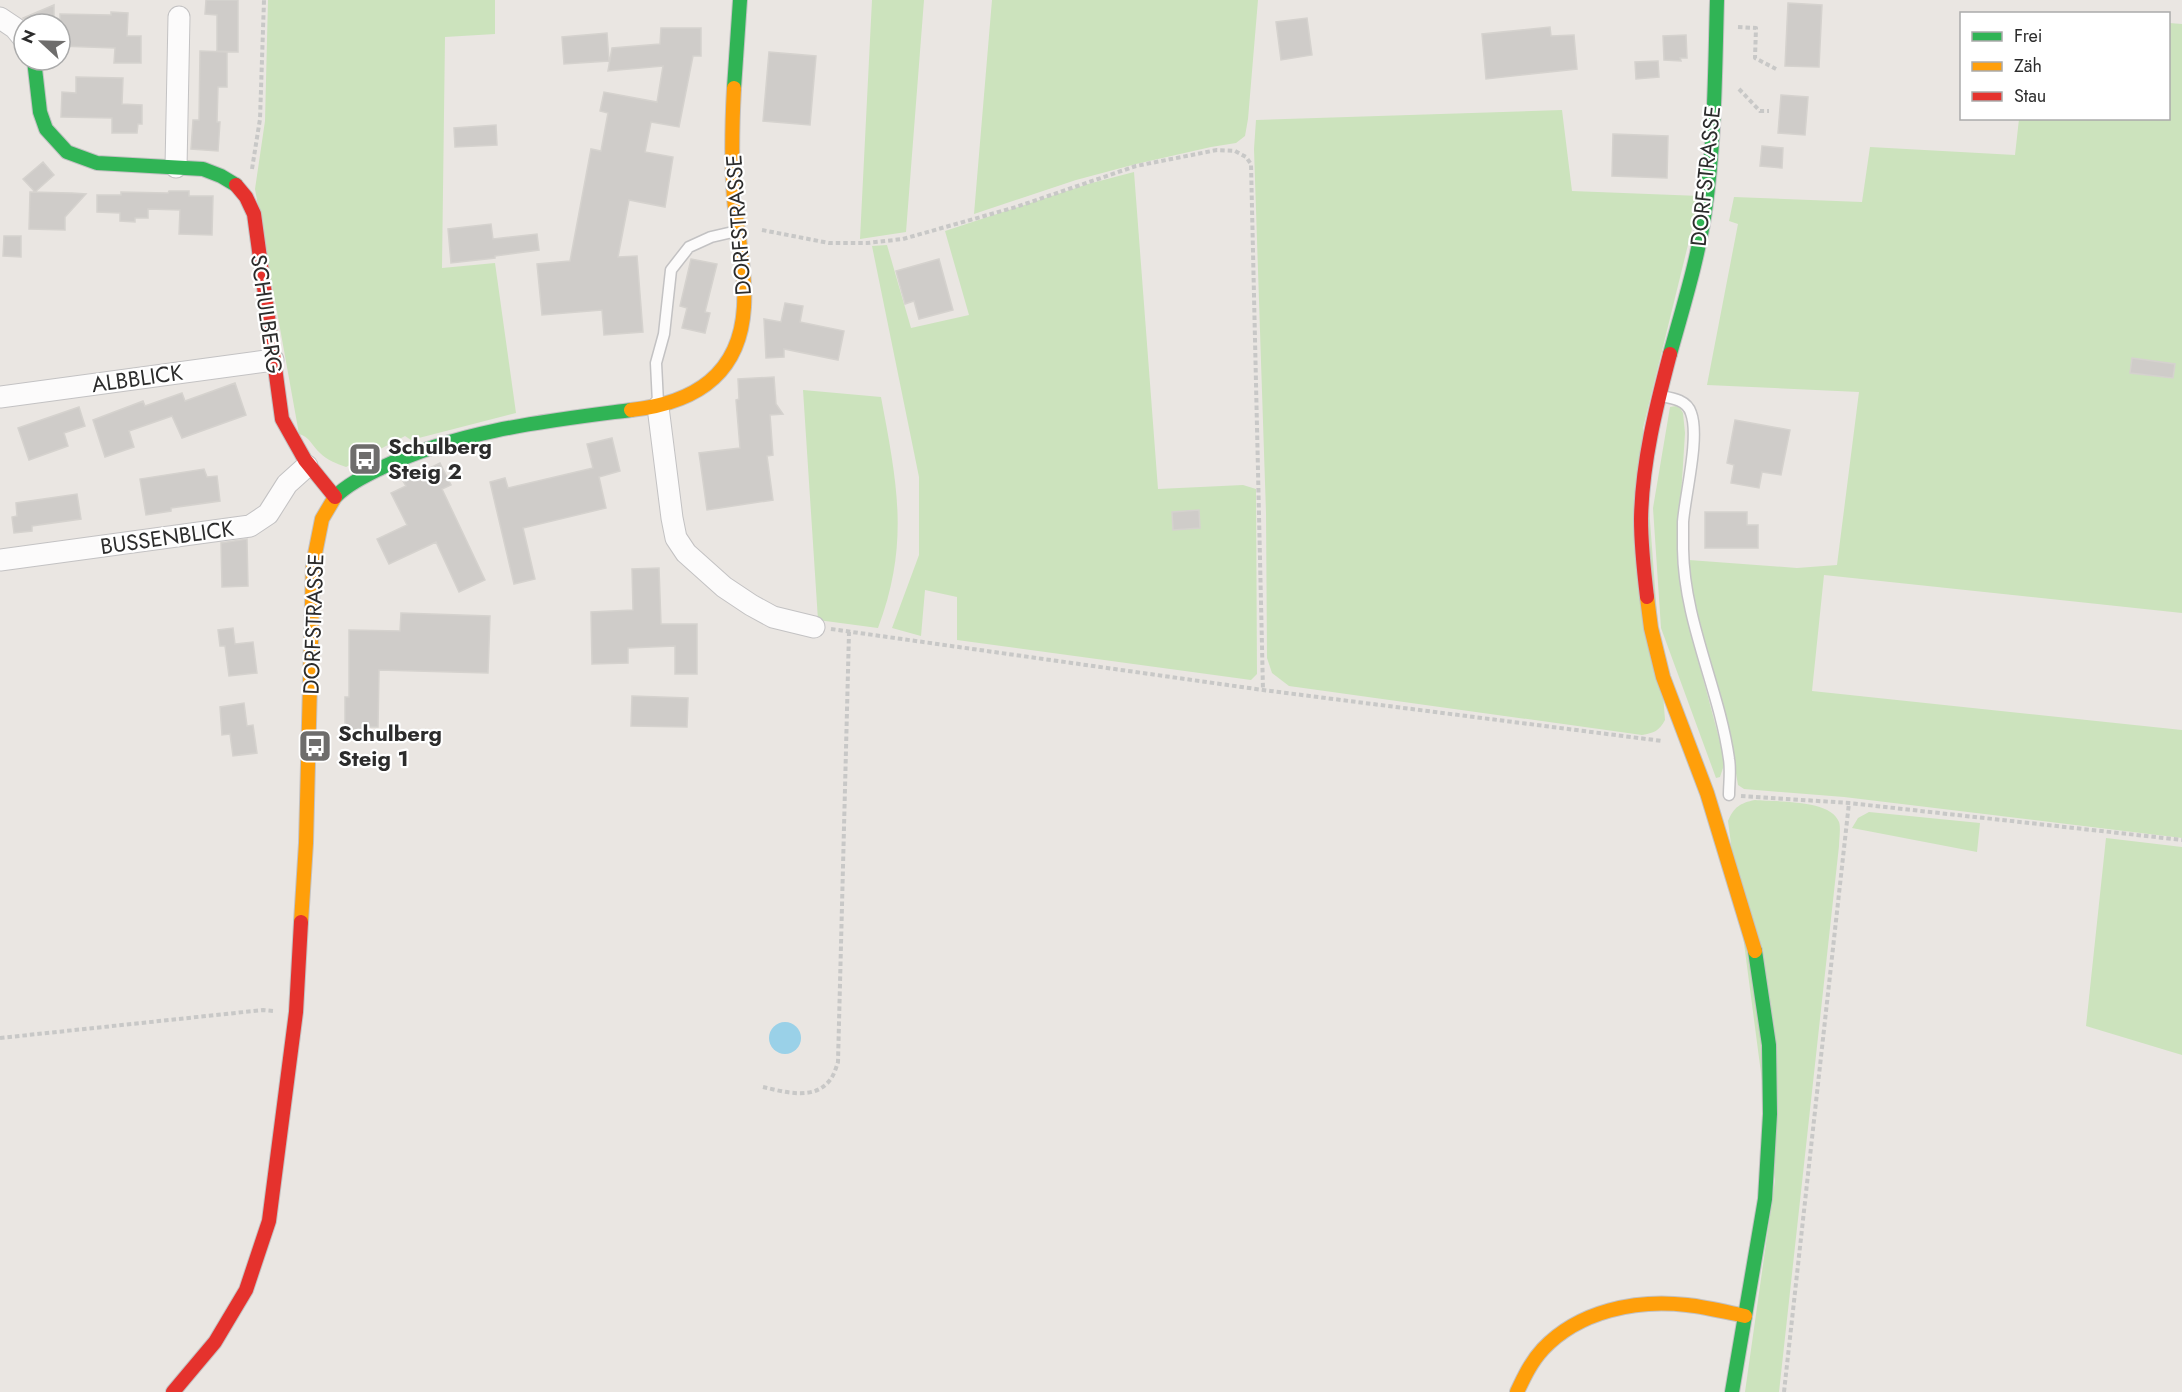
<svg xmlns="http://www.w3.org/2000/svg" width="2182" height="1392" font-family="Jost,sans-serif">
<style>
.green{fill:#cce3bd}
.water{fill:#9ad1e8}
.building{fill:#cfccc9;stroke:#d5d2ce;stroke-width:1.5}
.lines{fill:none;stroke-linecap:round;stroke-linejoin:round}
.lane-casing{stroke:#c3c2c3;stroke-width:13}
.street-casing{stroke:#c3c2c3;stroke-width:23}
.fast-casing{stroke:#c3c2c3;stroke-width:16}
.slow-casing{stroke:#c3c2c3;stroke-width:16}
.jam-casing{stroke:#c3c2c3;stroke-width:16}
.path{stroke:#c8c8c7;stroke-width:4;stroke-dasharray:4.5 3;stroke-linecap:butt}
.lane{stroke:#fcfbfb;stroke-width:10}
.street{stroke:#fcfbfb;stroke-width:21}
.fast{stroke:#30b455;stroke-width:14}
.slow{stroke:#ff9f0a;stroke-width:14}
.jam{stroke:#e5322d;stroke-width:14}
.labels{text-anchor:middle;stroke-width:4.5;stroke-linejoin:round;paint-order:stroke}
.street-label{font-size:22px;fill:#2c2c2c;stroke:#fff}
.poi-label{font-size:22px;font-weight:bold;fill:#2c2c2c;stroke:#fff;text-anchor:start}
</style>
<rect width="100%" height="100%" fill="#eae6e2"/>
<path class="green" d="M268 0H495V34L445 37 442 268 495 263 516 413 411 440 405 436 346 467C337 464 327 460 320 453 313 447 309 436 299 434L255 189 265 121Z
M872 0H924L906 232 860 239Z
M992 0H1258L1248 119 1245 136 1236 143 1211 147 1136 164 1076 180 974 214Z
M2169 23 2182 24V613L1824 575 1812 691 2182 730V838L1844 797 1744 789 1738 785C1726 709 1695 637 1689 560L1797 568 1837 565 1859 392 1707 385 1738 224 1729 221 1734 197 1862 202 1870 147 2015 155 2019 119 2168 118Z
M1562 110 1572 191 1700 196 1643 428 1665 720C1659 731 1654 733 1642 735L1289 686 1272 673 1267 658 1266 513 1254 149 1256 120Z
M1134 172 1158 489 1243 485 1256 489 1257 674 1251 680 957 640V597L925 590 921 636 892 628 919 555V477L872 246 887 245 911 328 969 315 945 231 1088 184Z
M803 390 881 397C897 483 910 543 878 628L818 620Z
M1676 406 1680 408 1683 413 1685 433 1679 528 1682 588 1689 626 1723 753 1724 765 1720 777 1716 778 1661 628 1653 508 1670 407Z
M1755 800C1776 802 1831 799 1839 822 1841 828 1839 839 1839 846L1779 1392H1745L1775 1180 1728 821C1734 807 1740 803 1755 800Z
M1869 812 1980 823 1977 852 1852 828 1858 818Z
M2106 838 2182 847V1055L2086 1026Z"/>
<path class="water" d="M769 1038a16 16 0 1 1 32 0a16 16 0 1 1-32 0Z"/>
<path class="building" d="M206 0H238V52L217 51V15L205 14Z
M1788 3 1822 5 1819 67 1785 66Z
M54 5V24H28L23 18Z
M111 12 128 13 127 36H141V63H114L115 48 60 46V14L111 15Z
M1307 18 1312 55 1281 60 1276 22Z
M1550 27 1551 36 1574 35 1577 69 1486 79 1482 34Z
M661 28H701V56H693L679 127 651 122 645 152 673 157 665 207 629 200 618 257 637 256 643 332 604 335 602 310 542 315 537 264 570 261 591 149 601 151 608 113 600 111 604 92 657 102 663 66 608 71 612 48 660 44Z
M607 33 609 61 564 64 562 37Z
M1686 35 1687 58H1680L1681 61 1664 60 1663 36Z
M200 51 227 52V87H218L217 122H220L218 151 191 149 193 120H199Z
M769 52 816 56 810 125 763 121Z
M1658 61 1659 77 1636 79 1635 62Z
M76 77 123 78 122 104 142 105V124H138L137 133H112V118L61 117 62 92 76 93Z
M1781 95 1808 97 1805 135 1778 133Z
M496 125 497 145 455 147 454 128Z
M1613 134 1668 136 1667 178 1612 176Z
M1762 146 1783 148 1782 168 1760 166Z
M43 162 54 175 35 192 23 179Z
M169 191H189V196H213L212 235 179 234 180 210 148 209V218H135V222L120 221V213L97 212V195H121V192L168 193Z
M30 192 72 193 86 194 65 217V230L29 229Z
M491 224 493 239 537 234 539 250 495 256V258L451 263 448 229Z
M4 236H21V257L3 256Z
M691 259 717 264 705 312 710 313 705 333 682 328 687 308 680 306Z
M939 259 953 310 919 319 914 301 905 304 896 271Z
M785 303 803 306 800 322 844 331 838 360 784 349V357L766 358 764 319 781 322Z
M2132 358 2175 364 2173 378 2130 373Z
M774 377 776 404 783 414 770 415 773 455 767 456 773 500 707 510 699 453 740 448 736 400 739 399 738 379Z
M235 383 246 415 182 438 172 416 129 431 134 447 105 457 93 420 143 401 145 406 182 393 185 401Z
M79 407 85 426 64 433 68 446 29 460 18 428Z
M1735 420 1790 430 1781 475 1762 472 1759 488 1731 483 1734 465 1727 463Z
M612 438 620 471 599 477 606 508 523 528 535 579 514 584 490 482 505 478 508 488 593 468 587 444Z
M440 463 451 485 442 489 485 580 459 592 436 542 389 564 377 539 407 525 391 493 406 486 403 481Z
M204 469 207 477 217 476 220 501 171 508V511L146 515 140 479Z
M77 494 81 519 32 526V531L14 533 12 517 17 516 16 503Z
M1199 510 1200 528 1173 530 1172 512Z
M1705 512H1747V525H1758V548H1705Z
M247 539 248 586 222 587 221 543Z
M659 568 661 624H697V674H675V646L628 648V663L592 664 591 612 633 610 632 569Z
M401 613 490 616 488 673 379 670 378 727H367L357 732 345 724V697H349V630L400 631Z
M233 628 235 644 253 642 257 673 229 676 225 646H220L218 630Z
M632 696 688 698 687 727 631 726Z
M244 703 247 726 253 725 257 753 233 756 230 734 222 735 220 707Z"/>
<g class="lines">
<g class="lane-casing">
<path id="lane" d="M1661 396C1672 398 1687 400 1691 413 1700 437 1685 495 1683 522 1683 531 1683 540 1683 549 1684 622 1719 688 1729 759 1731 771 1729 784 1729 795
M658 403 656 363 664 334 671 270 689 247 711 237 737 231"/>
</g>
<g class="street-casing">
<path id="street" d="M0 18 15 28 24 39
M176 167 179 17
M0 397 273 360
M658 407 672 518 676 538 686 553 724 587 751 605 773 617 814 627
M0 560 250 526 268 514 287 484 307 466"/>
</g>
<g class="fast-casing">
<path id="fast" d="M34 60 40 112 46 129 67 152 97 163 203 169 221 176 236 185
M734 88 740 0
M1670 354C1683 307 1698 259 1705 211 1715 141 1715 70 1717 0
M335 497C348 484 365 476 381 468 460 430 546 421 631 410
M1732 1392 1765 1199 1770 1114 1769 1045 1755 951"/>
</g>
<g class="slow-casing">
<path id="slow" d="M631 410C694 403 740 375 744 307 746 270 737 234 734 198 731 161 732 125 734 88
M1647 597 1651 628 1663 677 1707 793 1755 951
M301 922 306 843 313 564 322 519 335 497
M1517 1392C1524 1377 1531 1362 1543 1349 1579 1311 1636 1299 1687 1305 1706 1307 1726 1312 1745 1316"/>
</g>
<g class="jam-casing">
<path id="jam" d="M236 185 246 197 254 214 282 419 305 460 335 497
M1647 597C1644 572 1641 544 1641 519 1642 463 1656 407 1670 354
M173 1392 215 1342 246 1290 269 1221 296 1012 301 922"/>
</g>
<path class="path" d="M1738 27 1756 28 1755 58 1776 69
M1739 89 1760 111H1769
M252 169 260 119 264 0
M762 230 829 243H867L903 239 1016 207 1136 166 1217 150 1235 151 1246 157 1251 164 1263 690
M831 629 1263 690 1662 741
M1741 796 1849 803 2182 840
M0 1038 263 1010 274 1011
M763 1087C785 1092 814 1101 830 1080 834 1075 836 1068 838 1062L849 632
M1784 1392 1849 803"/>
<use href="#lane" class="lane"/>
<use href="#street" class="street"/>
<use href="#fast" class="fast"/>
<use href="#slow" class="slow"/>
<use href="#jam" class="jam"/>
</g>
<defs>
<g id="bus-square" transform="scale(1.725)"><rect x="-9" y="-9" width="18" height="18" rx="4" fill="#6e6d6c" stroke="#fff"/><path d="M-5-6H5V4H4V6H2V4H-2V6H-4V4H-5ZM-3.5-4V0h7V-4ZM-3.5 1.2v1.5H-2V1.2ZM2 1.2v1.5H3.5V1.2Z" fill="#fff"/></g>
</defs>
<g fill-rule="evenodd">
<use href="#bus-square" x="365" y="459"/>
<use href="#bus-square" x="315" y="746"/>
</g>
<g class="labels">
<g class="street-label">
<text transform="translate(1705 176) rotate(-84)" y="8">DORFSTRASSE</text>
<text transform="translate(738 225) rotate(-94)" y="8">DORFSTRASSE</text>
<text transform="translate(267 314) rotate(82)" y="8">SCHULBERG</text>
<text transform="translate(137 378) rotate(-8)" y="8">ALBBLICK</text>
<text transform="translate(167 537) rotate(-8)" y="8">BUSSENBLICK</text>
<text transform="translate(313 624) rotate(-88)" y="8">DORFSTRASSE</text>
</g>
<g class="poi-label">
<text x="388" y="454">Schulberg<tspan x="388" dy="25">Steig 2</tspan></text>
<text x="338" y="741">Schulberg<tspan x="338" dy="25">Steig 1</tspan></text>
</g>
</g>
<rect x="1960" y="12" width="210" height="108" fill="#ffffff" stroke="#ababab" stroke-width="1.5"/>
<rect x="1972" y="32" width="30" height="9" fill="#30b455" stroke="#ababab" stroke-width="1.5"/>
<text x="2014" y="42" font-size="18" fill="#2c2c2c">Frei</text>
<rect x="1972" y="62" width="30" height="9" fill="#ff9f0a" stroke="#ababab" stroke-width="1.5"/>
<text x="2014" y="72" font-size="18" fill="#2c2c2c">Zäh</text>
<rect x="1972" y="92" width="30" height="9" fill="#e5322d" stroke="#ababab" stroke-width="1.5"/>
<text x="2014" y="102" font-size="18" fill="#2c2c2c">Stau</text>
<g transform="translate(42 42) rotate(292)"><circle r="28" fill="#ffffff" stroke="#ababab" stroke-width="1.5"/>
<path d="M0-4.5L10 22L0 15L-10 22Z" fill="#6e6d6c"/>
<text y="-9" font-size="16" font-weight="bold" text-anchor="middle" fill="#2c2c2c">N</text>
</g>
</svg>
